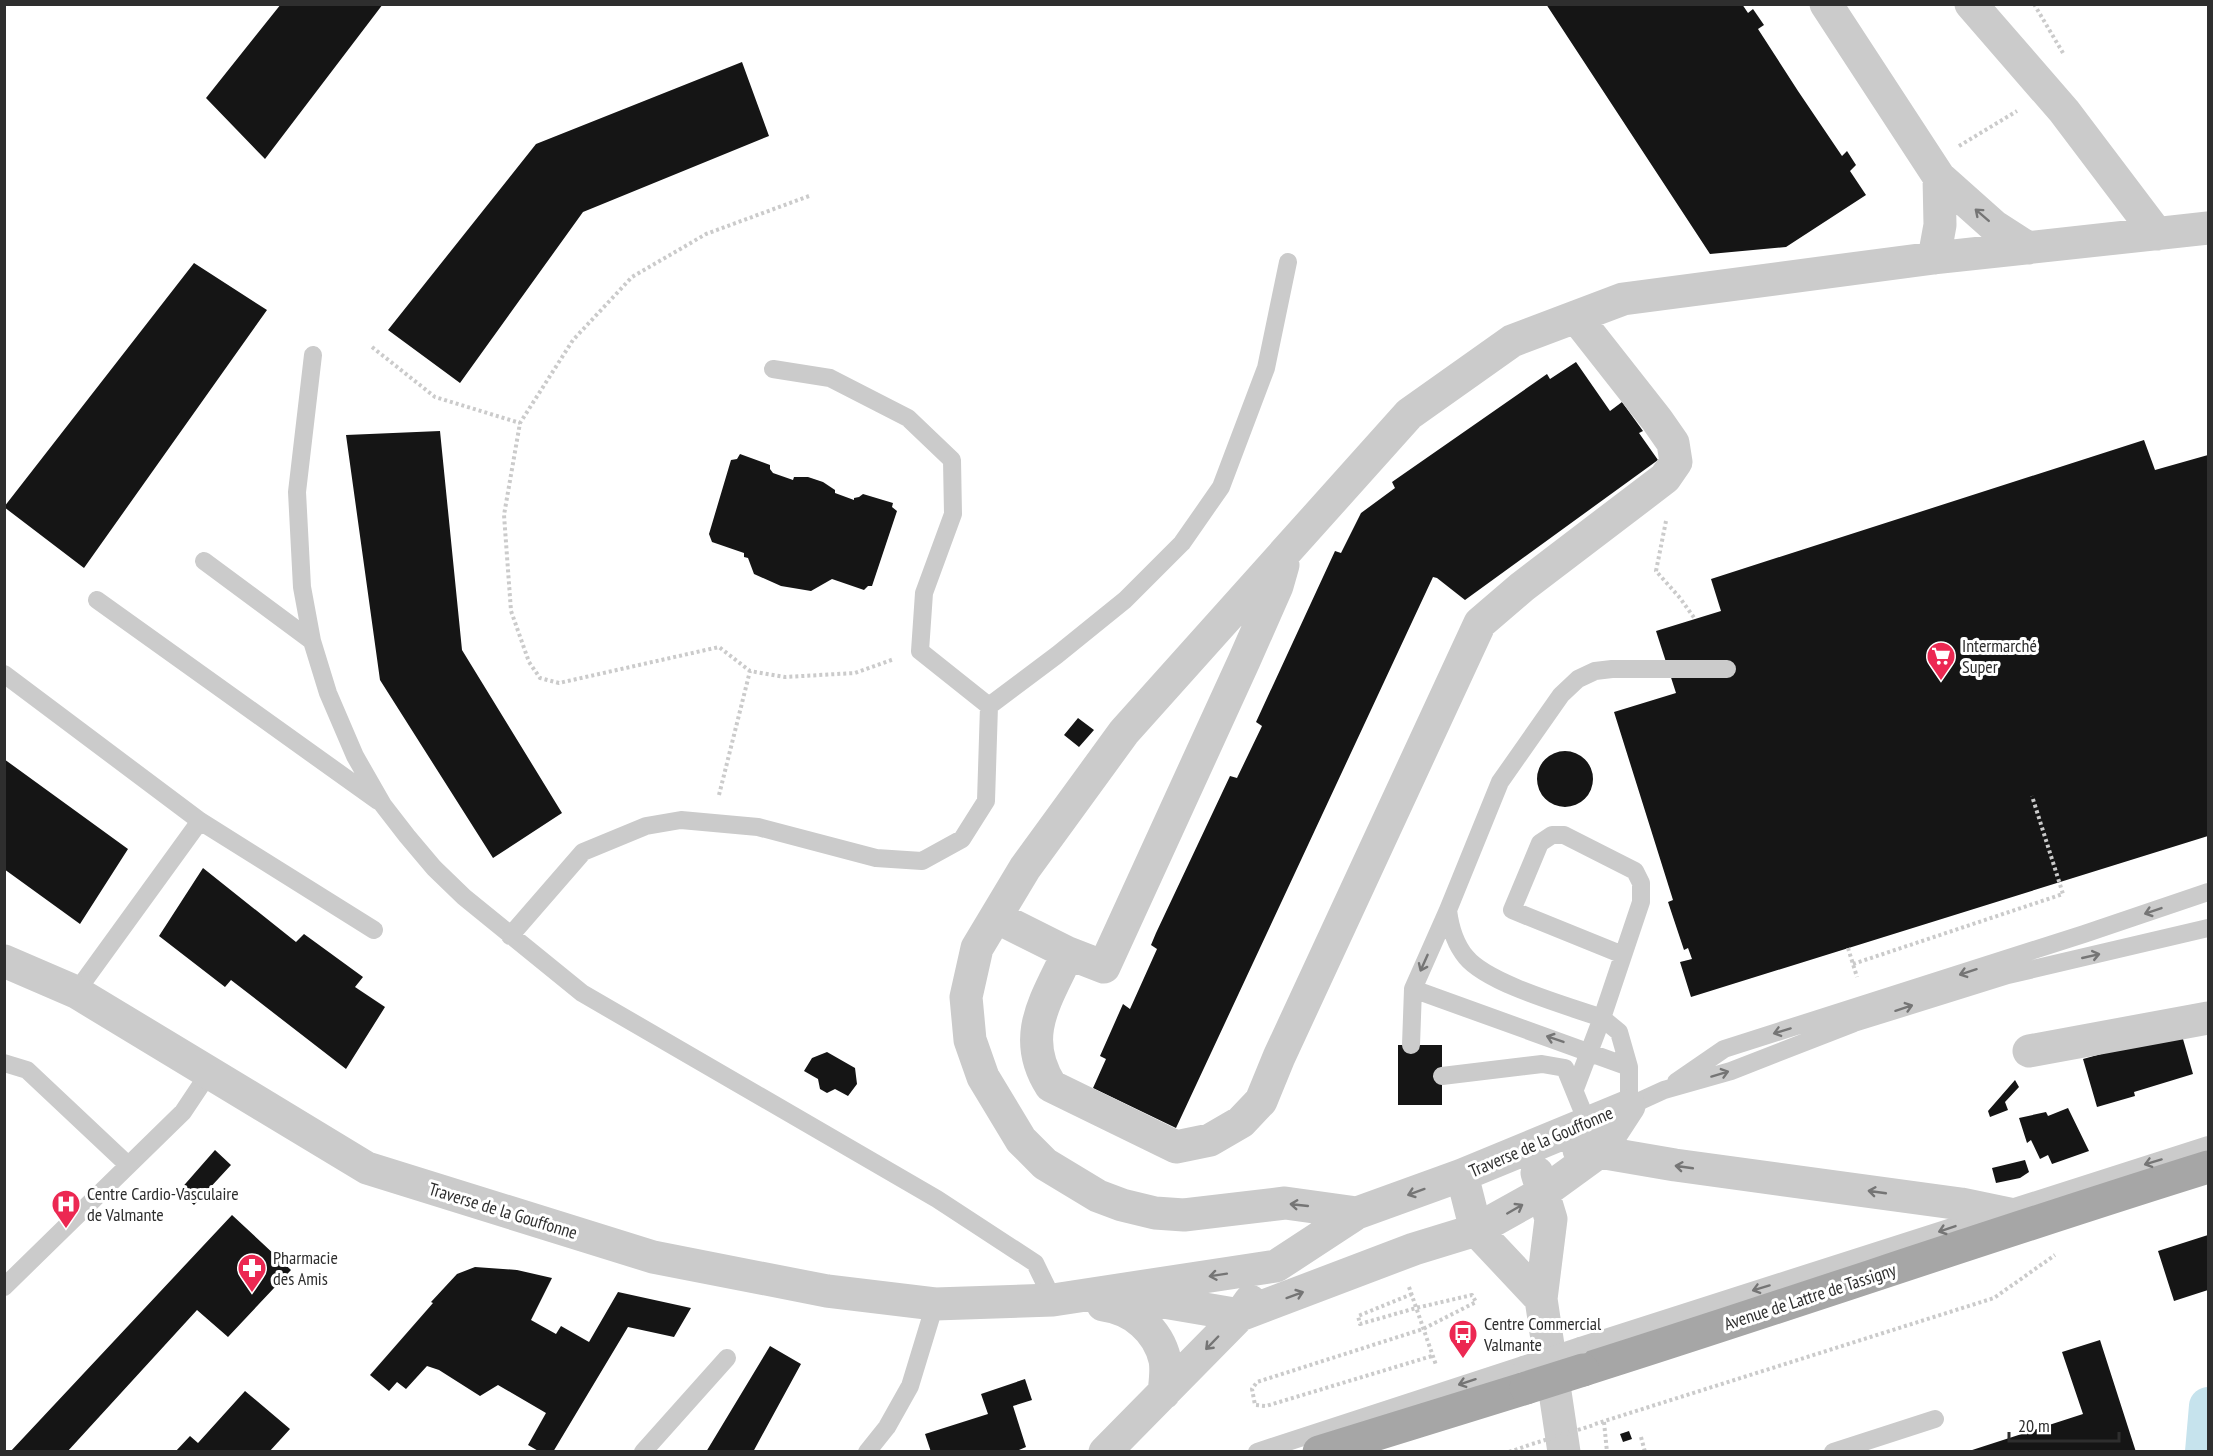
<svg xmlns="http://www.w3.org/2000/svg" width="2213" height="1456" font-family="'PT Sans Narrow',sans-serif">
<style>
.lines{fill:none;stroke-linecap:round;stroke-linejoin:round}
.canal{stroke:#c6e3ed;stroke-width:38}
.building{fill:#151515}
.path{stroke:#cbcbcb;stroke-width:4;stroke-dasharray:3 3;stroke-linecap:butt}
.service{stroke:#cbcbcb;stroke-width:18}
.minor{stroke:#cbcbcb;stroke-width:33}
.primary{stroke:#a6a6a6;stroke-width:33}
.path-bridge{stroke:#cbcbcb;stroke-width:4;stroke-dasharray:3 3;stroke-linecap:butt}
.service-bridge{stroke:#cbcbcb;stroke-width:18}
.primary-bridge{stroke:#a6a6a6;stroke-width:33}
.oneway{stroke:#757575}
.labels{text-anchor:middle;stroke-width:6;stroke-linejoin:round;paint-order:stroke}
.poi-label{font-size:18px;fill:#2e2e2e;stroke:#fff;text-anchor:start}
.street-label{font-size:18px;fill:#2e2e2e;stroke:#fff}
</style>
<rect width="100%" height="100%" fill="#fff"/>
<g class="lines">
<path class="canal" d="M2204 1452 2208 1406"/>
</g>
<path class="building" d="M281 4H383L265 159 206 98Z
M1546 4H1742L1748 13 1753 9 1764 25 1758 29 1798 91 1842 156 1847 151 1856 165 1850 171 1866 195 1786 247 1710 254Z
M742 62 769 136 583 212 460 383 388 330 536 144Z
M194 263 267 310 84 568 4 507Z
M1576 362 1610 411 1622 402 1643 431 1639 433 1658 460 1465 600 1437 578 1433 577 1176 1128 1093 1088 1106 1059 1100 1056 1123 1004 1130 1009 1157 949 1151 945 1156 933 1230 776 1237 778 1262 726 1256 722 1335 551 1341 553 1361 513 1395 488 1392 482 1547 374 1550 379Z
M440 431 462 650 562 813 493 858 380 680 346 435Z
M2144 440 2155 470 2208 455V836L1691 997 1680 962 1692 959 1688 948 1684 950 1668 902 1673 900 1614 712 1676 693 1656 631 1721 611 1711 579Z
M740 454 770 465V469L773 473 793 480 794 477H808L823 482 835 490V493L854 500V498L859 497 863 494 893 503 892 507 897 511 872 586H868L864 590 832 579 811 591 781 586 754 574 748 558 744 557V553L712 542 709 534 731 460 737 459Z
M1078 718 1094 730 1079 747 1064 735Z
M1537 779a28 28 0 1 1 56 0a28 28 0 1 1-56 0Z
M4 759 128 849 80 924 4 869Z
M203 868 296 942 304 934 363 977 355 987 385 1007 346 1069 231 980 225 987 159 936Z
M2181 1032 2193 1074 2134 1092 2135 1096 2097 1107 2083 1059Z
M1398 1045H1442V1105H1398Z
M827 1052 855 1068 857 1084 848 1096 835 1089 827 1093 820 1089 818 1079 804 1071 812 1058Z
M2015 1080 2019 1087 2005 1102 2008 1110 1990 1117 1988 1111Z
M2068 1108 2089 1151 2052 1164 2048 1155 2040 1159 2031 1140 2027 1143 2019 1118 2046 1112 2048 1116Z
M215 1150 231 1165 194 1205 179 1191Z
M2025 1160 2029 1172 2020 1178 1996 1183 1992 1168Z
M232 1215 291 1270 228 1337 197 1310 67 1452H10Z
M2208 1235V1290L2174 1301 2158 1251Z
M475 1267 517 1270 552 1278 531 1320 556 1334 561 1326 589 1342 618 1292 691 1308 674 1337 628 1327 553 1452H540L528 1445 546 1413 498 1385 480 1396 439 1370 427 1366 406 1389 397 1382 389 1391 370 1375 433 1303 431 1302 457 1274Z
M2100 1340 2136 1452H1966L2083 1414 2062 1352Z
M770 1346 801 1364 753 1452H706Z
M1025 1379 1032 1400 1013 1406 1026 1447 1014 1452H931L925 1434 988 1414 981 1394Z
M245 1391 290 1429 269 1452H175L190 1436 198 1443Z
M1629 1431 1632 1439 1623 1442 1620 1434Z"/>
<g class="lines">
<path class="path" d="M2034 4 2063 53
M1959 146 2017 111
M809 196 706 234 632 277 573 340 520 423 504 515 511 611 529 662 540 678 559 683 719 647 750 671 785 677 855 673 894 659
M372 347 435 397 520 423
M1666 521 1656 571 1680 598 1695 619
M719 795 750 671
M1848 948 1857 977
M1853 964 2063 894 2032 796
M1409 1287 1436 1365
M1412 1294 1358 1316 1360 1324 1416 1308 1472 1295 1476 1302 1423 1329 1257 1382 1252 1389 1255 1405 1266 1406 1432 1356
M1604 1422 1607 1452
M1595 1424 1994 1298 2055 1255
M1641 1437 1645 1452
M1509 1452 1529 1445"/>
<path class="service" d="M313 355 297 492 302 587 312 641 328 693 355 756 383 805 407 836 434 868 464 897 582 993 937 1199 1035 1263 1053 1300
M204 561 312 641
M97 600 378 801
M4 674 200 821 374 930
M989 706 1057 655 1125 600 1182 543 1221 487 1266 368 1288 262
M510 936 583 852 646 826 681 820 758 827 876 858 922 861 962 839 986 801 989 706 920 651 924 593 953 514 952 460 908 418 830 378 773 369
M1623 955 1512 910 1540 843 1552 835H1564L1635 871 1641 883V902L1602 1018C1568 1006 1488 984 1466 957 1455 944 1450 926 1448 910L1500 782 1561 695 1578 679 1595 671 1612 669H1727
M1413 989 1629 1067
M76 992 200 821
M1411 1045 1413 989 1448 910
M4 1063 27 1070 128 1165
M1442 1076 1542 1064 1565 1068 1587 1122
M1676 1082 1724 1049 2084 934 2208 892
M1575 1089 1602 1018 1619 1032 1629 1067V1106L1664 1090 1731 1071 1854 1023 2008 975 2208 928
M4 1287 183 1112 209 1073
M1580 1346 2208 1145
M643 1452 727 1358
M867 1452 887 1427 910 1386 935 1304
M1257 1452 1523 1365
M1833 1452 1935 1419"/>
<path class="minor" d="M1826 4 1939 177 1940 225 1934 258
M1971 4 2064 111 2157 234
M1939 177 1994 226 2028 248
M996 917 1068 953C1047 999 1019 1036 1051 1086L1176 1147 1210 1140 1241 1122 1261 1101 1279 1057 1480 623 1522 587 1665 478 1676 462 1673 443 1657 420 1576 317
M1068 953 1104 967 1244 661 1277 586 1283 565
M4 961 76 992 367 1168 653 1257 827 1291 935 1304 1053 1300 1276 1266 1357 1213 1462 1175 1629 1106
M2029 1051 2208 1018
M1579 1150 1599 1152 1675 1165 1961 1204 2038 1220
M1537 1173 1551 1219 1541 1299 1564 1452
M1462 1175 1476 1230 1541 1299
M1357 1213 1285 1203 1184 1215 1155 1213 1122 1205 1098 1196 1045 1164 1021 1140 983 1077 970 1040 966 997 977 948 1025 868 1124 732 1409 414 1512 341 1623 299 1934 258 2208 228
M1134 1297 1240 1315 1414 1249 1476 1230 1544 1192 1599 1152 1629 1106
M1103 1305C1133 1309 1158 1330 1165 1360 1167 1370 1165 1383 1164 1393
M1105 1452 1240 1315 1250 1301"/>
<path class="primary" d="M1583 1370C1792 1304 1999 1232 2208 1167
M1319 1452 1526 1388"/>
<path class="path-bridge" d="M1532 1444 1594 1425"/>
<path class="service-bridge" d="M1523 1365 1580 1346"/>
<path class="primary-bridge" d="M1526 1388 1583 1370"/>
</g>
<defs><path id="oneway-shaft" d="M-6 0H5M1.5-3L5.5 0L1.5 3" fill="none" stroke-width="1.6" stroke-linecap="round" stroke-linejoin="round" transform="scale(1.5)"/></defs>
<g class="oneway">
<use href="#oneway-shaft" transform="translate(1982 215) rotate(-139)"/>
<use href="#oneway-shaft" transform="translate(2153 911) rotate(161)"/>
<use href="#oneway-shaft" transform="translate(2091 956) rotate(-13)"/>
<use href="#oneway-shaft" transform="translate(1424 963) rotate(114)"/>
<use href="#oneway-shaft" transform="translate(1968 972) rotate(162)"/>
<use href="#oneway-shaft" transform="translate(1904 1008) rotate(-18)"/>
<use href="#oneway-shaft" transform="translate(1782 1031) rotate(163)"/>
<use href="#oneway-shaft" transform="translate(1555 1039) rotate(-161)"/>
<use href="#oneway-shaft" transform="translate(1720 1074) rotate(-17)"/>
<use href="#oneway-shaft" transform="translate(2153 1162) rotate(163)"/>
<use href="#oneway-shaft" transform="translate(1684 1167) rotate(-172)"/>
<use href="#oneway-shaft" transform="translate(1416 1192) rotate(160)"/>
<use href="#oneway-shaft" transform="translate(1877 1192) rotate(-172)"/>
<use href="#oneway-shaft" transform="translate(1299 1205) rotate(-174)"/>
<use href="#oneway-shaft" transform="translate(1515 1209) rotate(-30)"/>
<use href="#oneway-shaft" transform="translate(1947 1229) rotate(161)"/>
<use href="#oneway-shaft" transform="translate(1218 1275) rotate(171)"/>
<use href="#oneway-shaft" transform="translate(1761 1288) rotate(163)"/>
<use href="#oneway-shaft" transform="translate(1295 1295) rotate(-20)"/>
<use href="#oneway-shaft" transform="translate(1212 1343) rotate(134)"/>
<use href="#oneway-shaft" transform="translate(1467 1382) rotate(162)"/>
</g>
<defs>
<g id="supermarket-pin" transform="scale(1.5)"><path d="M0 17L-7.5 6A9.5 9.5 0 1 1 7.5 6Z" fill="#ec2852" stroke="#fff"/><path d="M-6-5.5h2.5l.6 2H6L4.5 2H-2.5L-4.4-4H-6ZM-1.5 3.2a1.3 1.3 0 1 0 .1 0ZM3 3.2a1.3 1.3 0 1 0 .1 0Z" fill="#fff"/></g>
<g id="hospital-pin" transform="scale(1.5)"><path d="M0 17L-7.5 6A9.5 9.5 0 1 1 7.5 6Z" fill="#ec2852" stroke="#fff"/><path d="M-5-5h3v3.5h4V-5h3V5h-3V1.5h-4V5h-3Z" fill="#fff"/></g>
<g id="pharmacy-pin" transform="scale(1.5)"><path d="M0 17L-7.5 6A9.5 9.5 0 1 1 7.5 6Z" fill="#ec2852" stroke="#fff"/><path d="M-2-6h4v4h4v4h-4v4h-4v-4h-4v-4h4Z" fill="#fff"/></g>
<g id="bus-pin" transform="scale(1.5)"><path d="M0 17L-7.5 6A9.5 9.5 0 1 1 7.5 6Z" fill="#ec2852" stroke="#fff"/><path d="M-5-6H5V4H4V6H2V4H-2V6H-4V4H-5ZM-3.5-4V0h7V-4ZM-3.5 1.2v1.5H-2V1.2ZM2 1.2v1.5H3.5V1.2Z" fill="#fff"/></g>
</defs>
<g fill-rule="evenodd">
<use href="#supermarket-pin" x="1941" y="656"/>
<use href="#hospital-pin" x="66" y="1204"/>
<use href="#pharmacy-pin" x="252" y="1268"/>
<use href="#bus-pin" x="1463" y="1334"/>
</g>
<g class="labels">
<g class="poi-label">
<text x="1962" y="652">Intermarché<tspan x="1962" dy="21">Super</tspan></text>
<text x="87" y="1200">Centre Cardio-Vasculaire<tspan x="87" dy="21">de Valmante</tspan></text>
<text x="273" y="1264">Pharmacie<tspan x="273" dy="21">des Amis</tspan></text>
<text x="1484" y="1330">Centre Commercial<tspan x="1484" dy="21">Valmante</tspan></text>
</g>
<g class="street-label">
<text transform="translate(1541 1142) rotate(-23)" y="6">Traverse de la Gouffonne</text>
<text transform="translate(503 1211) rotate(17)" y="6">Traverse de la Gouffonne</text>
<text transform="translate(1810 1297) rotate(-18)" y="6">Avenue de Lattre de Tassigny</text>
</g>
</g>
<rect width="2213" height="1456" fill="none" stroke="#2e2e2e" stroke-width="12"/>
<path d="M2009 1432v9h110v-9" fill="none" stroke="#2e2e2e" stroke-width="3"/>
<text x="2018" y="1432" font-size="18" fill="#2e2e2e" stroke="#ffffff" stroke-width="4.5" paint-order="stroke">20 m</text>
</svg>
